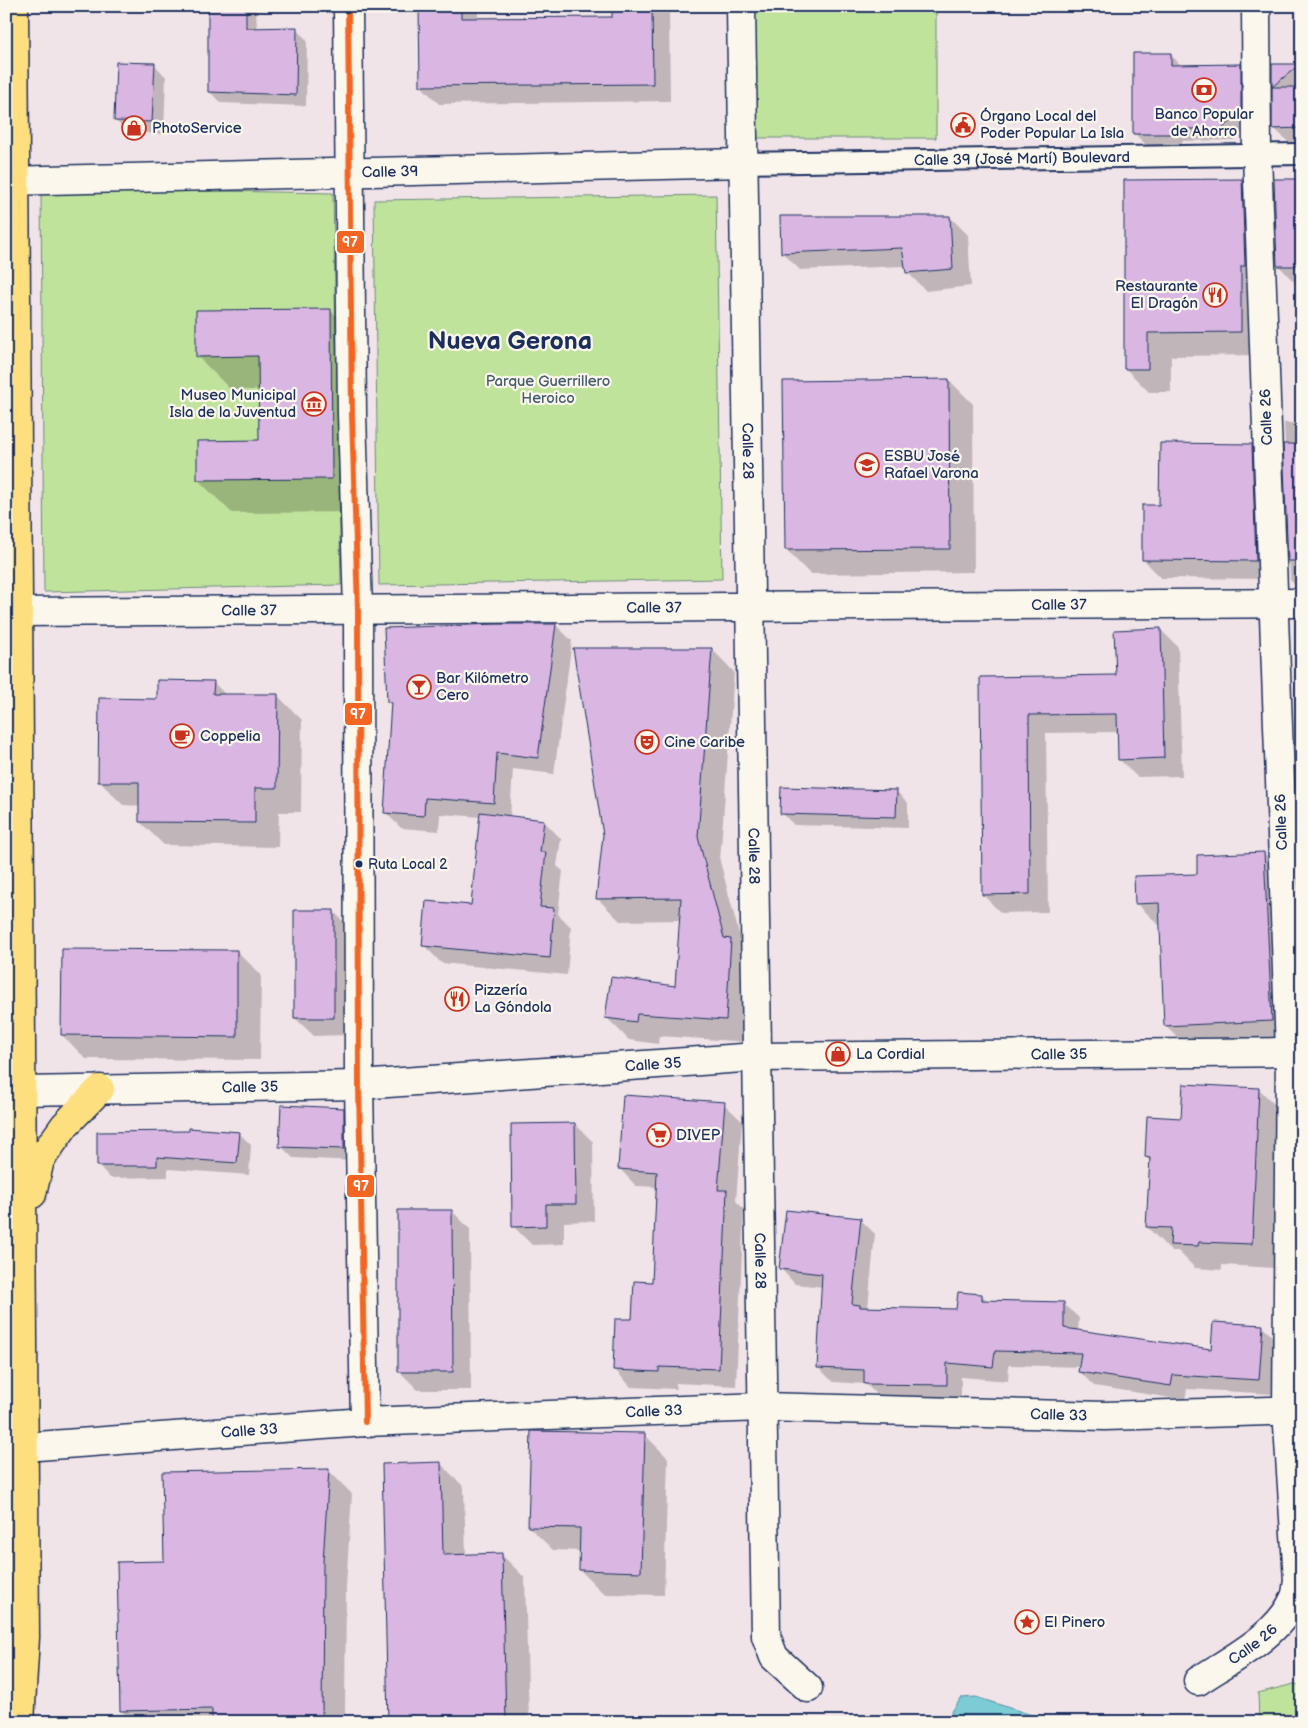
<svg xmlns="http://www.w3.org/2000/svg" width="1308" height="1728" font-family="'Balsamiq Sans',sans-serif">
<style>
.green{fill:#c0e39c;stroke:#6e897d}
.water{fill:#7bccd5;stroke:#558da5}
.shadow{fill:#0003}
.building{fill:#d9b7e2;stroke:#1b2f5e}
.lines{fill:none;stroke-linecap:round;stroke-linejoin:round}
.pedestrian-casing{stroke:#1b2f5e;stroke-width:24}
.minor-casing{stroke:#1b2f5e;stroke-width:31}
.tertiary-casing{stroke:#1b2f5e;stroke-width:31}
.primary-casing{stroke:#1b2f5e;stroke-width:31}
.pedestrian{stroke:#fbf7ec;stroke-width:20}
.minor{stroke:#fbf7ec;stroke-width:28}
.tertiary{stroke:#fbf7ec;stroke-width:28}
.primary{stroke:#fedf80;stroke-width:28}
.bus-1-casing{stroke:#fbf7ec;stroke-width:10}
.bus-1{stroke:#f26522;stroke-width:6}
.bus-dot{fill:#1b2f5e;stroke:#fbf7ec;stroke-width:2}
.labels{text-anchor:middle;stroke-width:4.5;stroke-linejoin:round;paint-order:stroke}
.bus-label{font-size:14px;fill:#1b2f5e;stroke:#fbf7ec;text-anchor:start}
.poi-label{font-size:15px;fill:#1b2f5e;stroke:#fbf7ec;text-anchor:start}
.street-label{font-size:15px;fill:#1b2f5e;stroke:#fbf7ec}
.park-label{font-size:15px;fill:#445c6e;stroke:#fbf7ec}
.town-label{font-size:25px;font-weight:bold;fill:#1b2f5e;stroke:#fbf7ec}
.line-badge{stroke:#fbf7ec;stroke-width:2}
.badge-label{font-size:14px;text-anchor:middle;font-weight:bold;fill:#fff}
</style>
<rect width="100%" height="100%" fill="#f1e4e9"/>
<filter id="ink" filterUnits="userSpaceOnUse"><feTurbulence type="fractalNoise" baseFrequency=".02" numOctaves="2"/><feDisplacementMap in="SourceGraphic" scale="10" xChannelSelector="R" yChannelSelector="G"/><feConvolveMatrix kernelMatrix="1 2 1 2 8 2 1 2 1" color-interpolation-filters="sRGB"/></filter>
<g filter="url(#ink)">
<path class="green" d="M747 6H936V138H742Z
M41 188 333 193 341 585 44 592Z
M716 195 722 579 379 585 374 200Z
M1294 1684 1302 1685V1722H1259L1258 1693Z"/>
<path class="water" d="M976 1697 1050 1721V1722H945L961 1698Z"/>
<path class="shadow" d="M210 6H256L257 29H296L307 40 306 106 221 103 210 92Z
M420 6H478V19L613 18V6H669L670 101 439 104 421 86Z
M1171 55 1182 66H1240L1252 78 1253 125 1234 140 1182 141V145H1146L1134 133Z
M154 64 166 77 164 134 127 132 115 120Z
M1273 65H1299L1302 68V146H1292L1274 128 1276 88 1273 86Z
M1302 180V284H1296L1278 265Z
M1242 181 1266 205 1264 355 1171 356V392H1149L1125 368Z
M950 217 968 235 971 286 926 291 907 272 906 266 800 270 782 252Z
M330 310 364 344 366 512 232 513 198 480 260 442V390H231L198 357Z
M949 380 973 404 974 572 810 574 786 550Z
M1284 423H1302V592L1290 580Z
M1251 445 1270 463 1274 579 1161 578 1143 559 1161 507Z
M556 625 572 641 554 774 513 769 510 817 544 821 561 839 557 866 563 871 558 914 571 927 567 975 441 963 424 945 472 906 481 817 440 814 439 831 401 828 385 812 392 706 388 702Z
M1160 629 1178 647 1182 776 1137 777 1119 759 1118 732 1046 733 1048 912 1001 913 983 895 981 678 1117 676Z
M6 641 23 1043 6 1042Z
M712 649 734 672 720 861 744 953 748 1042 659 1036 658 1044 629 1040 606 1017 676 988 681 920 620 921 597 898Z
M213 682 226 695 278 696 302 720 301 812H279L278 847 164 845 140 822V806L123 805 100 782 158 701Z
M896 791 908 803V828L794 825 782 813Z
M1264 853 1288 877 1295 1044 1189 1049 1165 1025 1161 927 1136 903 1199 875Z
M333 911 351 929V1035L314 1036 295 1018Z
M237 951 261 975 260 1060 86 1059 62 1035Z
M1259 1089 1283 1113 1275 1268 1222 1265V1270L1195 1268 1178 1251H1171L1147 1227 1151 1162 1146 1157 1182 1120Z
M724 1104 742 1121 736 1201 744 1209 736 1386 676 1383V1389L631 1387 614 1369 633 1321 653 1283 657 1187 636 1186 619 1168Z
M343 1109 355 1121V1161L293 1158 281 1146Z
M575 1124 593 1142 594 1221 564 1222V1244L532 1245 513 1226Z
M239 1133 251 1145 249 1175 168 1169V1177L110 1178 98 1165Z
M452 1211 470 1229 471 1390H418L400 1372Z
M860 1219 875 1234 868 1308 958 1310 982 1295 988 1302 1064 1304 1079 1318 1078 1331 1213 1351 1262 1326 1277 1341 1274 1394 1187 1389 1185 1400 1094 1386 1080 1372V1367L1009 1365 1008 1381 961 1377V1399L880 1398 866 1384 833 1382 818 1367 823 1287 795 1284 781 1269Z
M644 1434 668 1458 664 1595 604 1594 580 1570 581 1551 553 1550 529 1527Z
M440 1463 464 1487 466 1555 501 1554 525 1578 529 1722H389Z
M328 1470 352 1494 346 1587 345 1722H132L121 1710Z"/>
<path class="building" d="M208 6H246V28L297 27 296 95 208 92Z
M419 6H461V18L612 17V6H652L653 84 420 86Z
M1133 53H1171V65L1241 64V113L1222 129H1171V134H1133Z
M116 62 155 63 152 122 114 121Z
M1272 64H1300L1272 87Z
M1272 87H1302V128L1272 129Z
M1242 179 1245 266H1241V332L1148 333V369H1124V180Z
M1274 179H1302V266H1277Z
M780 216H950L953 269 906 273 902 248 781 253Z
M331 309 332 479 197 480V441L259 440 258 356 196 357V310Z
M949 379 950 549 785 550 783 381Z
M1160 443 1252 444 1256 561 1142 560V505H1159Z
M1283 444H1302V561H1288Z
M495 624H556L538 758 497 753 494 803 425 798 424 816 384 813 391 702H387L384 628Z
M1161 628 1164 758 1118 760 1117 714 1029 715 1030 894 982 895 980 677 1116 675 1114 630Z
M573 648H712L698 837 724 938 731 939 726 1020 637 1014 636 1022 605 1018 611 977 675 986 681 898 596 899 603 835Z
M157 680 214 681 213 694H278L277 788H255V823L139 822V782H98L99 698 157 699Z
M781 787 897 790 896 817 780 814Z
M480 812 544 820 540 852H546L540 907 554 908 550 958 422 946 426 901 471 905Z
M1264 852 1272 1021 1164 1026 1159 903 1135 904 1134 876 1197 874V855Z
M294 910H334V1018H294Z
M62 949 237 950V1037L61 1035Z
M1183 1084 1259 1088 1252 1244 1199 1242 1198 1246 1170 1245 1171 1228 1146 1227 1150 1158 1145 1157 1147 1116 1181 1118Z
M623 1095 725 1102 718 1190H727L719 1369 659 1367V1372L613 1370 615 1319H632L634 1281 652 1282 657 1172 618 1169Z
M281 1105 344 1108V1149L279 1147Z
M575 1123 576 1204H546V1226L512 1227 511 1124Z
M189 1128 240 1132 237 1163 157 1157V1166H97V1132L189 1131Z
M398 1210H452L453 1372H398Z
M786 1210 861 1218 852 1304 860 1305V1307L956 1309 958 1292 982 1294V1300L1064 1302V1328L1211 1349 1213 1322 1263 1325 1259 1380 1173 1375 1171 1386 1078 1372 1081 1353 995 1351 993 1367 947 1363V1385L864 1384V1370L817 1368 822 1274 779 1269Z
M531 1431 645 1433 641 1572 579 1570 580 1528 528 1527Z
M441 1462 443 1555 502 1553 506 1722H388L382 1464Z
M329 1469 323 1562 322 1722H212V1709L120 1711 117 1562 164 1561 162 1472Z"/>
<g class="lines">
<g class="pedestrian-casing">
<g id="pedestrian">
<path id="s1" d="M743 163 1302 154"/>
</g>
</g>
<g class="minor-casing">
<g id="minor">
<path d="M348 6 352 414 358 610 359 1085 365 1422"/>
<path id="s2" d="M741 6 766 1636 774 1657 808 1688"/>
<path id="s3" d="M6 181 743 163"/>
<path d="M6 1447H24"/>
<path id="s4" d="M1198 1681C1231 1659 1278 1636 1294 1599 1297 1594 1297 1586 1298 1580L1287 1410 1290 1052 1257 155 1256 6"/>
</g>
</g>
<g class="tertiary-casing">
<g id="tertiary">
<path id="s5" d="M18 612 1302 603"/>
<path id="s6" d="M22 1091 359 1085 757 1057 1302 1052"/>
<path id="s7" d="M24 1447 365 1422 762 1407 1105 1416 1302 1410"/>
</g>
</g>
<g class="primary-casing">
<path id="primary" d="M14 6 25 1637 20 1722
M32 1194 40 1160 65 1125 100 1089"/>
</g>
<use href="#pedestrian" class="pedestrian"/>
<use href="#minor" class="minor"/>
<use href="#tertiary" class="tertiary"/>
<use href="#primary" class="primary"/>
<g class="bus-1-casing">
<path id="bus-1" d="M348 6 352 414 358 610 359 1085 365 1422"/>
</g>
<use href="#bus-1" class="bus-1"/>
</g>
</g>
<defs>
<g id="bank-ring" transform="scale(1.25)"><circle r="9.5" fill="#fbf7ec" stroke="#c8321e" stroke-width="1.5"/><path d="M-6-4H6V4H-6ZM0-2.3a2.3 2.3 0 1 0 0 4.6a2.3 2.3 0 1 0 0-4.6Z" fill="#c8321e"/></g>
<g id="civic-ring" transform="scale(1.25)"><circle r="9.5" fill="#fbf7ec" stroke="#c8321e" stroke-width="1.5"/><path d="M-.6-6.5H3V-4.5H.6V-3L4-1V1h2V6H-6V1h2V-1L-.6-3ZM-1.2 2.5V6h2.4V2.5Z" fill="#c8321e"/></g>
<g id="shop-ring" transform="scale(1.25)"><circle r="9.5" fill="#fbf7ec" stroke="#c8321e" stroke-width="1.5"/><path d="M-5-2.5h2.3a2.7 3.5 0 0 1 5.4 0H5L5.5 6h-11ZM-1.5-2.5h3a1.5 2.3 0 0 0-3 0Z" fill="#c8321e"/></g>
<g id="restaurant-ring" transform="scale(1.25)"><circle r="9.5" fill="#fbf7ec" stroke="#c8321e" stroke-width="1.5"/><path d="M-5-6h1v4h1v-4h1v4h1v-4h1v5L-1.5 .5V6h-2V.5L-5-1ZM5-6V6H3V1.5H1.5Q1.5-4 5-6Z" fill="#c8321e"/></g>
<g id="museum-ring" transform="scale(1.25)"><circle r="9.5" fill="#fbf7ec" stroke="#c8321e" stroke-width="1.5"/><path d="M0-6L6-3V-2H-6V-3ZM-5-1h2V3h-2ZM-1-1h2V3h-2ZM3-1h2V3H3ZM-6 4H6V6H-6Z" fill="#c8321e"/></g>
<g id="school-ring" transform="scale(1.25)"><circle r="9.5" fill="#fbf7ec" stroke="#c8321e" stroke-width="1.5"/><path d="M0-5L7-2L0 1L-7-2ZM-4 1L0 2.5L4 1V4Q0 6-4 4Z" fill="#c8321e"/></g>
<g id="bar-ring" transform="scale(1.25)"><circle r="9.5" fill="#fbf7ec" stroke="#c8321e" stroke-width="1.5"/><path d="M-6-5H6L.8 .8V4.5H3.5V6h-7V4.5H-.8V.8Z" fill="#c8321e"/></g>
<g id="cafe-ring" transform="scale(1.25)"><circle r="9.5" fill="#fbf7ec" stroke="#c8321e" stroke-width="1.5"/><path d="M-5.5-4.5H6V0H3Q3 3.5 0 3.5H-2.5Q-5.5 3.5-5.5 0ZM3-3.2v2h1.7v-2ZM-6 4.5H4V6H-6Z" fill="#c8321e"/></g>
<g id="theatre-ring" transform="scale(1.25)"><circle r="9.5" fill="#fbf7ec" stroke="#c8321e" stroke-width="1.5"/><path d="M-5-5.5Q0-4 5-5.5V0Q5 5 0 6Q-5 5-5 0ZM-3.3-2.5H-1v1.5H-3.3ZM1-2.5H3.3v1.5H1ZM-2.8 1Q0 5.5 2.8 1Z" fill="#c8321e"/></g>
<g id="supermarket-ring" transform="scale(1.25)"><circle r="9.5" fill="#fbf7ec" stroke="#c8321e" stroke-width="1.5"/><path d="M-6-5.5h2.5l.6 2H6L4.5 2H-2.5L-4.4-4H-6ZM-1.5 3.2a1.3 1.3 0 1 0 .1 0ZM3 3.2a1.3 1.3 0 1 0 .1 0Z" fill="#c8321e"/></g>
<g id="sight-ring" transform="scale(1.25)"><circle r="9.5" fill="#fbf7ec" stroke="#c8321e" stroke-width="1.5"/><path d="M0-6L1.8-2.2L6-1.7L2.9 1.2L3.7 5.4L0 3.3L-3.7 5.4L-2.9 1.2L-6-1.7L-1.8-2.2Z" fill="#c8321e"/></g>
</defs>
<g fill-rule="evenodd">
<use href="#bank-ring" x="1204" y="90"/>
<use href="#civic-ring" x="963" y="125"/>
<use href="#shop-ring" x="134" y="128"/>
<use href="#restaurant-ring" x="1215" y="295"/>
<use href="#museum-ring" x="314" y="404"/>
<use href="#school-ring" x="867" y="465"/>
<use href="#bar-ring" x="419" y="687"/>
<use href="#cafe-ring" x="182" y="736"/>
<use href="#theatre-ring" x="647" y="742"/>
<use href="#restaurant-ring" x="457" y="999"/>
<use href="#shop-ring" x="838" y="1054"/>
<use href="#supermarket-ring" x="659" y="1135"/>
<use href="#sight-ring" x="1027" y="1622"/>
</g>
<circle class="bus-dot" cx="359" cy="864" r="4.5"/>
<g class="labels">
<g class="bus-label">
<text x="368" y="869">Ruta Local 2</text>
</g>
<g class="poi-label">
<text x="1204" y="119" text-anchor="middle">Banco Popular<tspan x="1204" dy="17">de Ahorro</tspan></text>
<text x="980" y="121">Órgano Local del<tspan x="980" dy="17">Poder Popular La Isla</tspan></text>
<text x="152" y="133">PhotoService</text>
<text x="1198" y="291" text-anchor="end">Restaurante<tspan x="1198" dy="17">El Dragón</tspan></text>
<text x="296" y="400" text-anchor="end">Museo Municipal<tspan x="296" dy="17">Isla de la Juventud</tspan></text>
<text x="884" y="461">ESBU José<tspan x="884" dy="17">Rafael Varona</tspan></text>
<text x="436" y="683">Bar Kilómetro<tspan x="436" dy="17">Cero</tspan></text>
<text x="200" y="741">Coppelia</text>
<text x="664" y="747">Cine Caribe</text>
<text x="474" y="995">Pizzería<tspan x="474" dy="17">La Góndola</tspan></text>
<text x="856" y="1059">La Cordial</text>
<text x="676" y="1140">DIVEP</text>
<text x="1044" y="1627">El Pinero</text>
</g>
<g class="street-label">
<text dy="5" stroke="none"><textPath href="#s1" startOffset="279">Calle 39 (José Martí) Boulevard</textPath></text>
<text dy="5" stroke="none"><textPath href="#s3" startOffset="384">Calle 39</textPath></text>
<text transform="translate(1266 417) rotate(-92)" y="5">Calle 26</text>
<text dy="5" stroke="none"><textPath href="#s2" startOffset="445">Calle 28</textPath></text>
<text dy="5" stroke="none"><textPath href="#s5" startOffset="1041">Calle 37</textPath></text>
<text dy="5" stroke="none"><textPath href="#s5" startOffset="636">Calle 37</textPath></text>
<text dy="5" stroke="none"><textPath href="#s5" startOffset="231">Calle 37</textPath></text>
<text transform="translate(1281 822) rotate(-92)" y="5">Calle 26</text>
<text dy="5" stroke="none"><textPath href="#s2" startOffset="850">Calle 28</textPath></text>
<text dy="5" stroke="none"><textPath href="#s6" startOffset="1038">Calle 35</textPath></text>
<text dy="5" stroke="none"><textPath href="#s6" startOffset="632">Calle 35</textPath></text>
<text dy="5" stroke="none"><textPath href="#s6" startOffset="228">Calle 35</textPath></text>
<text dy="5" stroke="none"><textPath href="#s2" startOffset="1255">Calle 28</textPath></text>
<text dy="5" stroke="none"><textPath href="#s7" startOffset="631">Calle 33</textPath></text>
<text dy="5" stroke="none"><textPath href="#s7" startOffset="1036">Calle 33</textPath></text>
<text dy="5" stroke="none"><textPath href="#s7" startOffset="226">Calle 33</textPath></text>
<text dy="5" stroke="none"><textPath href="#s4" startOffset="66">Calle 26</textPath></text>
</g>
<g class="park-label">
<text x="548" y="386">Parque Guerrillero<tspan x="548" dy="17">Heroico</tspan></text>
</g>
<g class="town-label">
<text x="510" y="349">Nueva Gerona</text>
</g>
</g>
<g class="line-badge">
<rect x="336" y="230" width="29" height="24" rx="5" fill="#f26522"/>
<rect x="344" y="702" width="29" height="24" rx="5" fill="#f26522"/>
<rect x="346" y="1174" width="29" height="24" rx="5" fill="#f26522"/>
</g>
<g class="badge-label">
<text x="350" y="247">97</text>
<text x="358" y="719">97</text>
<text x="361" y="1191">97</text>
</g>
<rect width="1308" height="1728" fill="none" stroke="#fbf7ec" stroke-width="25"/>
<rect x="12" y="12" width="1283" height="1703" fill="none" stroke="#1b2f5e" stroke-width="2" filter="url(#ink)"/>
</svg>
